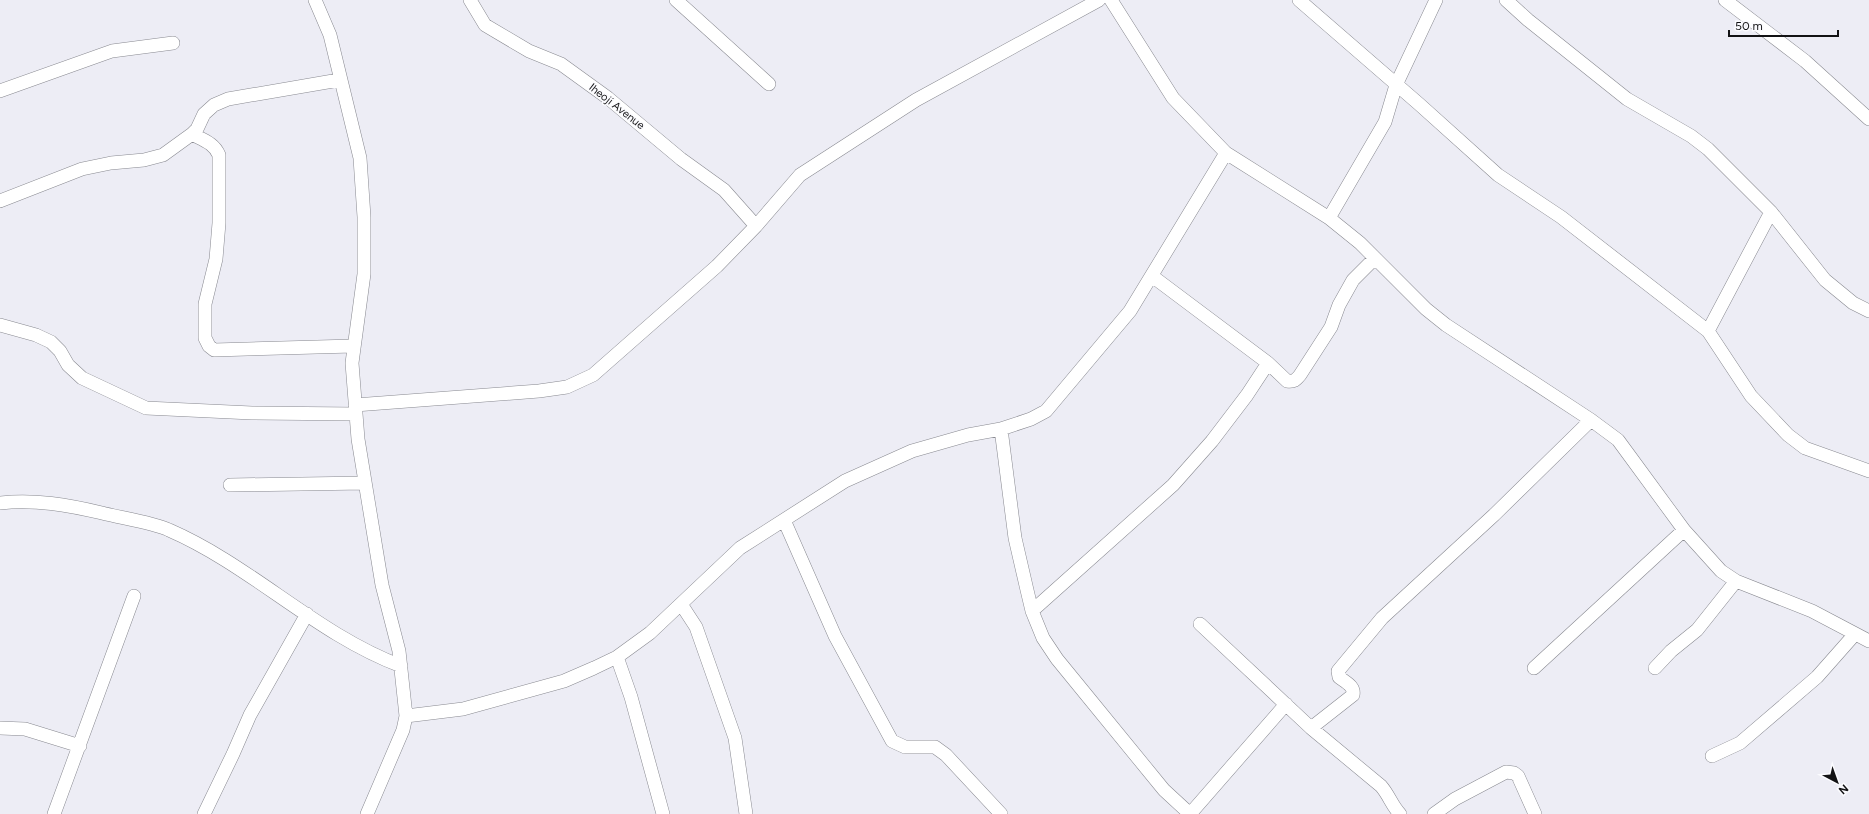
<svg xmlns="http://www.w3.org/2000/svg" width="1869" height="814" font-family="Figtree,sans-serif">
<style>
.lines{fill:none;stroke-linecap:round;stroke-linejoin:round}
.street-casing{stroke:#888990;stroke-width:14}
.street{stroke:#fff;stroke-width:13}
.labels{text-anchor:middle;stroke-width:3;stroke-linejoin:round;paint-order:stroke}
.street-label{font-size:11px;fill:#121214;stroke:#fbfbfe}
</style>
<rect width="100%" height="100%" fill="#ededf5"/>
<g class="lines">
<g class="street-casing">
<path id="street" d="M315 0 330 35 360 158 364 217V274L352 363 358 439 382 585 399 651 406 716 403 730 367 814
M470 0 485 25 529 51 561 64 608 98 681 159 724 190 756 226
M676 0 769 84
M1111 0 1173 98 1226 153 1329 218 1360 243 1426 309 1446 325 1591 420 1618 440 1684 530 1721 571 1736 581 1812 611 1869 641
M1299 0 1419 104 1498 175 1561 217 1708 331 1751 396 1788 435 1805 448 1869 471
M1506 0 1528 20 1627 99 1691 136 1708 149 1771 212 1825 280 1853 303 1869 311
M1725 0 1805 61 1869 119
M0 91 112 51 173 43
M192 134C203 140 214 143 219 155V223L216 259 205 304V338L209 346 214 350 353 346
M0 201 82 169 111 163 144 160 163 155 192 134 197 129 204 114 214 105 228 99 339 80
M1329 218 1385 122 1396 85 1436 0
M1152 276 1268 363 1287 381C1294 382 1296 380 1300 375L1331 327 1339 305 1353 280 1374 259
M0 325 36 335 51 342 60 351 68 365 82 378 146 408 252 413 356 414
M1708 331 1771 212
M355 405 539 391 567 387 593 375 717 266 756 226 800 175 916 100 1099 0
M1001 429 1015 538 1027 590 1032 611 1043 638 1057 659 1164 790 1190 814
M230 485 365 483
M0 503C35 499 68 505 102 513 121 518 152 522 169 530 252 566 316 634 401 666
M784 520 835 636 892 741 905 747H935L946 755 1001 814
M681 604 696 627 735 738 746 814
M1032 611 1173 485 1212 441 1247 395 1268 363
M1200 624 1311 728 1381 786C1389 795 1392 806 1400 814
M617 657 631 697 663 814
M1534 668 1684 530
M1655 668 1671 651 1697 630 1736 581
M406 716 463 709 564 681 594 668 617 657 650 633 740 548 845 481 912 451 968 435 1001 429 1031 419 1046 411 1130 311 1226 153
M0 728 25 729 80 746
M1311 728 1353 695C1355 686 1345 682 1339 677L1338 671 1382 618 1494 515 1591 420
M1712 756 1740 743 1817 677 1855 634
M54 814 134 596
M204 814 233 754 250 715 307 614
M1190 814 1286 704
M1434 814 1455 799 1506 772 1514 773 1518 776 1535 814"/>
</g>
<use href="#street" class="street"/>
</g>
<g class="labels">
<g class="street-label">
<text transform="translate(617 106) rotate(38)" y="4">Iheoji Avenue</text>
</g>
</g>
<g transform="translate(1837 782) rotate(139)" stroke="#fbfbfe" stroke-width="3" paint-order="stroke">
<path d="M0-3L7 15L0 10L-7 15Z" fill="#121214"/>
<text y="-6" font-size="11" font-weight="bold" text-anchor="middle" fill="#121214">N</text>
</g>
<path d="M1729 30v6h109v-6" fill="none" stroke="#121214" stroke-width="2"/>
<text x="1735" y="30" font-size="12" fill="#121214" stroke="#fbfbfe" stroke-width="3" paint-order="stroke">50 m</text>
</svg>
